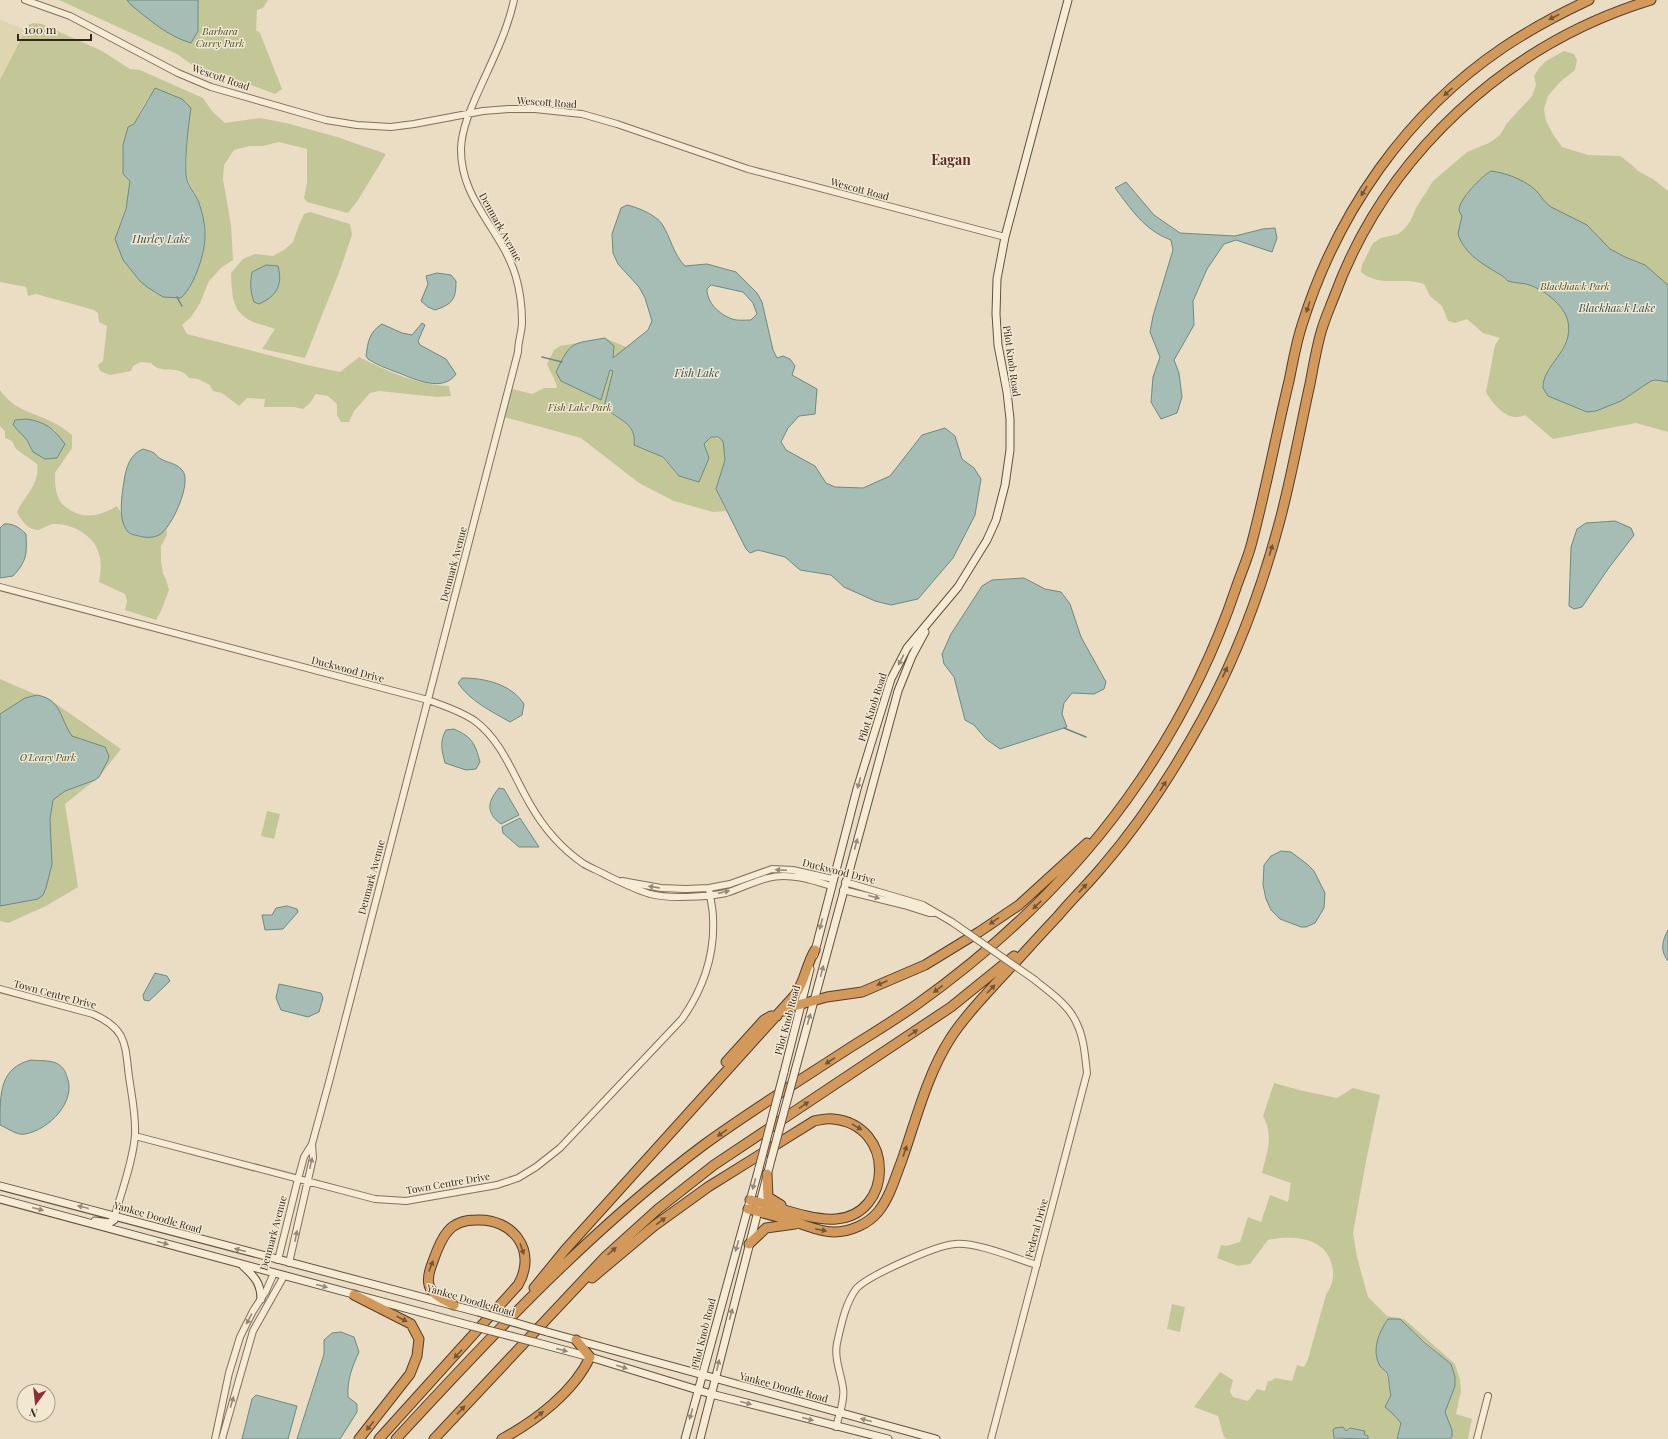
<svg xmlns="http://www.w3.org/2000/svg" width="1668" height="1439" font-family="'Playfair Display',serif">
<style>
.farmland{fill:#dfd6b1}
.green{fill:#c3c798;fill-rule:evenodd}
.water{fill:#a5bdb5;stroke:#6d8a82;fill-rule:evenodd}
.lines{fill:none;stroke-linecap:round;stroke-linejoin:round}
.stream{stroke:#6d8a82;stroke-width:1.5}
.tertiary-casing{stroke:#836f5b;stroke-width:8}
.secondary-casing{stroke:#64503f;stroke-width:9}
.motorway-casing{stroke:#513e2f;stroke-width:11}
.tertiary{stroke:#f6ebd5;stroke-width:6}
.secondary{stroke:#f6ebd5;stroke-width:7}
.motorway{stroke:#d3995a;stroke-width:9}
.tertiary-bridge-casing{stroke:#836f5b;stroke-width:8;stroke-linecap:butt}
.secondary-bridge-casing{stroke:#64503f;stroke-width:9;stroke-linecap:butt}
.tertiary-bridge{stroke:#f6ebd5;stroke-width:6}
.secondary-bridge{stroke:#f6ebd5;stroke-width:7}
.oneway{fill:#745536}
.oneway2{fill:#958a7a}
.labels{text-anchor:middle;stroke-width:3;stroke-linejoin:round;paint-order:stroke}
.park-label{font-size:10px;font-style:italic;fill:#464e26;stroke:#f2e8d2}
.street-label{font-size:10px;fill:#34281e;stroke:#f2e8d2}
.water-label{font-size:11px;font-style:italic;fill:#2f524f;stroke:#f2e8d2}
.district-label{font-size:14px;font-weight:bold;fill:#5d2b21;stroke:#f2e8d2}
</style>
<rect width="100%" height="100%" fill="#eaddc3"/>
<path class="farmland" d="M0 20 26 30 0 83Z"/>
<path class="green" d="M59 0H268L263 8 257 10 256 30 260 33 282 89 275 94 254 86 233 80 227 75H217L195 67 177 54Z
M33 23 42 24 102 51 130 69 140 70 203 98 212 111 225 123 260 118 286 123 337 137 386 154 358 200 348 213 307 202 304 198 307 182V149L279 142 263 146H250L234 150 224 165 223 179 231 225 233 260 222 267 209 281 200 303 191 317 182 325 187 334 307 365 340 372 359 357C387 371 417 385 449 386L451 396 437 397 379 391 370 393 354 411 349 422H341L337 415V404L328 396 316 394 310 403 303 409 294 407H264L265 399 247 398 239 406 222 393 213 391 210 385 198 379 189 378C178 363 163 376 151 363L141 362 133 366 131 371 110 375 100 371 98 365 103 361 107 326 99 322 98 313 94 310 36 294 28 296 26 287 0 282V80L28 25ZM155 88 182 99 191 108 188 125 186 177 199 202 205 233 120 223C125 216 130 190 130 181L123 174 128 127 134 124 144 105Z
M1564 51 1574 54 1577 60 1575 70 1560 82 1548 96 1544 109 1546 121 1553 134 1562 147 1588 155 1620 156 1632 165 1638 171 1653 179 1668 191V432L1636 423 1553 439 1525 415C1509 423 1494 406 1486 392L1495 345 1500 338 1483 333 1467 319 1455 323 1448 321 1442 306 1430 296 1424 284C1402 276 1380 288 1361 272L1362 265 1373 243 1381 238 1398 234 1403 230 1410 222 1416 208 1433 181 1467 152 1489 143 1500 135 1507 123 1532 96 1536 85 1534 76 1539 68 1546 61Z
M310 212 350 224 352 235 340 270 305 358 262 349 275 329C267 326 258 324 251 321 231 311 232 293 231 273L243 259 255 254 273 256 284 250 293 242 299 225 304 214Z
M605 338 626 347 613 371 609 413C624 420 636 427 634 445L661 456 677 474 699 482 709 459 704 444 711 436 724 441 725 460 716 489 726 511 713 512 674 501 639 483 581 438 504 417 509 388 532 394 544 388H557C556 379 550 373 547 364L554 350 560 346Z
M0 390C15 412 35 412 56 424 62 427 67 431 72 435V448L55 473C55 481 55 491 59 499 61 504 66 507 70 510 86 520 102 515 117 506L129 526 166 525 167 535 161 546V561L163 574 166 579 169 590 161 611 156 620 125 610 127 601 125 594 99 582C101 571 102 562 98 551 93 535 71 523 54 524 48 524 42 530 37 530 27 529 21 520 17 512 25 495 40 485 37 464L16 449 12 441 5 438V431L0 426ZM37 421 56 431 33 452 27 440Z
M0 679 37 695 46 697 121 749 99 777 65 804 78 887 46 906 8 923 0 921Z
M267 811 280 814 274 839 261 836Z
M1274 1083 1299 1090 1337 1098 1353 1088 1380 1095 1367 1156 1353 1233 1357 1257 1368 1297 1387 1316 1404 1319 1455 1364 1460 1380 1461 1391 1456 1414 1472 1419 1468 1439H1449L1452 1437V1430L1445 1412 1455 1386V1377L1451 1364 1413 1331 1381 1366C1390 1376 1387 1383 1391 1395L1385 1407 1392 1413 1401 1423 1397 1439H1368L1362 1430 1349 1428 1346 1431 1340 1428H1335L1334 1438 1336 1439H1227L1224 1437 1218 1416 1194 1407 1220 1372 1233 1380 1230 1392 1233 1397 1248 1401 1257 1389 1265 1391 1268 1381H1271L1275 1378 1292 1381 1297 1365 1304 1367 1308 1359 1326 1295C1332 1285 1335 1277 1332 1266 1326 1237 1293 1235 1268 1240L1250 1264 1238 1266 1217 1258 1221 1245 1226 1246 1240 1242 1248 1217 1261 1222 1270 1195 1288 1202 1291 1183 1262 1173C1267 1151 1274 1137 1263 1116Z
M1172 1304 1185 1307 1180 1332 1167 1329Z"/>
<path class="water" d="M127 0H198V31L191 43C167 36 150 20 131 5Z
M155 88 182 99 191 108C188 128 185 155 186 175 186 184 196 194 199 203 202 212 205 223 205 233 206 251 195 285 181 298L163 297 147 287 140 281 123 260 115 239 126 209 130 181 123 174V145L128 127 134 124Z
M1491 171C1508 173 1530 182 1540 195 1543 200 1546 203 1551 207L1587 225 1610 249 1625 257 1645 265 1668 285V382L1656 380 1651 381 1621 401 1596 411 1587 412 1548 396 1543 388C1542 365 1574 351 1568 322 1565 305 1542 288 1526 284 1521 283 1514 283 1508 281 1506 279 1504 277 1501 275 1484 265 1464 254 1458 234L1462 216C1461 215 1459 211 1459 210 1459 199 1482 176 1491 171Z
M1126 182 1154 215 1180 233 1235 236 1263 229 1275 228 1277 238 1272 252 1236 240 1224 244 1207 269 1193 301 1194 325 1174 360 1179 373 1182 397 1177 413 1161 419 1151 402 1153 377 1160 357 1150 332 1153 316 1173 250 1171 240C1144 230 1132 210 1115 188Z
M627 205C637 207 656 215 662 224 671 238 673 254 685 266L707 264 736 272 757 293 762 302 773 350 777 358 783 356 790 359 795 366 792 375 817 389 815 414 799 416 788 428 781 442 786 450 815 466 826 483 835 487 863 488 890 476 922 435 945 428 955 436 962 459 974 468 981 479 975 515 953 558 918 599 891 605 875 601 844 587 831 575 800 570 785 557 758 550 750 553 746 549 716 489 725 460 723 441 718 437H711L704 444 709 458 699 482 679 476 663 457 634 445C637 422 617 420 604 407L613 371 610 370 601 400 561 381 556 372C571 340 572 344 605 338L614 346 613 358 648 330 652 321 645 298 639 287 618 264 613 253 612 234 621 208ZM711 285 743 292 753 303 757 314 751 320C745 320 737 321 732 319 719 314 707 303 707 289Z
M266 265 278 266C283 285 277 296 259 304L254 302C250 292 250 282 252 272Z
M437 273 451 275 456 281C456 299 453 304 435 310L428 307 421 301 428 284 426 276Z
M422 323 425 325 418 341 420 345 446 359 456 374C443 393 414 379 399 373 388 369 377 365 368 359L366 356C368 342 369 332 382 324L402 333 412 335Z
M26 419C46 422 53 428 65 444L57 458 45 459 33 452 27 440 13 425 15 420Z
M143 449C146 450 151 451 154 453 157 455 158 458 161 459 168 463 176 463 182 470 193 481 172 528 159 535 153 538 145 538 139 536 134 535 128 534 126 529 118 517 122 495 124 481 126 468 130 454 143 449Z
M1615 521 1631 528 1634 535 1608 569 1582 607 1574 609 1569 606 1571 547 1577 529 1586 523Z
M4 524C13 523 20 528 26 534 27 554 27 561 13 576L0 578V528Z
M1024 578 1045 589 1061 592 1070 604 1081 637 1106 682 1104 689 1094 694 1072 693 1064 703 1062 714 1067 727 1000 749 986 739 974 725 965 720 954 677 944 664 942 654 951 634 982 586 992 580Z
M462 678C485 678 511 684 524 704L522 715 510 722C491 711 470 701 458 683Z
M37 695C62 700 59 717 72 736L105 747 109 756 108 760 99 777 95 780 65 791 53 800 50 819 52 864 46 888 43 895 38 899 0 906V714L25 698Z
M454 729C472 737 475 743 480 762L476 769 466 770 445 763C442 751 439 742 446 730Z
M499 788 504 789 519 815 501 824C486 813 487 802 499 788Z
M520 818 539 847H519L503 833 502 827Z
M1281 851 1291 852 1307 864 1314 871 1325 893 1324 908 1315 923 1306 927H1301L1280 919 1271 910 1266 899 1263 885 1264 865 1271 856Z
M287 906 297 909 298 912 283 929 265 930 262 915H272L276 908Z
M1668 930V961C1660 951 1662 941 1668 930Z
M155 973 167 976 170 981 149 1001 144 1000 143 995Z
M279 984 321 993 323 998 319 1012 308 1017 281 1010 276 998Z
M31 1060C39 1061 49 1060 56 1063 62 1066 65 1070 67 1077 77 1101 49 1130 25 1134 18 1136 7 1128 0 1125 0 1092 0 1068 31 1060Z
M1388 1319H1400L1424 1342 1451 1364 1455 1377V1386L1445 1412 1452 1430V1437L1449 1439H1397L1401 1423 1392 1413 1385 1407 1391 1395C1389 1389 1389 1377 1387 1373 1386 1371 1382 1369 1380 1366 1371 1350 1379 1332 1388 1319Z
M341 1332 354 1337 359 1352C352 1367 347 1380 348 1397L357 1404V1412L340 1439H297L324 1354V1340L332 1333Z
M256 1395 297 1406 288 1439H242L252 1399Z
M1343 1427 1346 1431 1350 1428 1365 1431 1364 1434 1368 1436V1439L1334 1438 1333 1430 1335 1428Z"/>
<g class="lines">
<path class="stream" d="M177 297 182 306
M542 357 562 362
M1064 728 1086 737"/>
<g class="tertiary-casing">
<path id="tertiary" d="M25 0 70 16 178 73 211 87 326 120 357 125 391 127 414 124 483 111 509 109H535L582 114 617 124 748 169 1005 237
M0 587 428 700C444 706 461 711 475 721 502 741 513 775 530 804 543 827 562 849 584 864 591 868 599 871 606 875 620 882 634 889 650 894 668 899 707 897 726 893 740 889 754 881 768 878 788 872 813 880 831 886
M622 881 661 888 686 889 709 888 730 884 772 869 793 870 833 879
M845 882 923 905 952 922
M843 890 904 905 929 913H934
M0 989 93 1014C127 1029 125 1044 129 1077 132 1097 136 1116 135 1135 133 1161 122 1190 115 1215
M135 1136 375 1199 406 1201 497 1185 518 1178 536 1167 560 1148 682 1019C703 989 715 956 713 918 713 908 710 898 709 888
M278 1260 298 1179 304 1157 312 1144 329 1082 518 352C518 341 522 332 522 322 522 307 520 291 516 277 502 229 460 201 461 148 462 128 471 108 479 90 492 61 507 32 514 0
M289 1263 313 1158 312 1144
M836 1427C839 1415 845 1400 843 1388 841 1373 834 1359 837 1343 841 1326 845 1304 856 1289 867 1276 937 1245 955 1244 977 1242 1014 1258 1037 1265
M215 1439 229 1373 240 1337 253 1311 266 1291 274 1273
M222 1439 253 1331 284 1276
M991 1439 1087 1073C1085 1056 1084 1037 1076 1022 1068 1004 1049 992 1035 980
M1477 1439 1488 1396"/>
</g>
<g class="secondary-casing">
<path id="secondary" d="M814 955 857 789 891 679 907 648 958 587 987 540 996 520 1005 485 1010 450V419L1007 392 998 345 996 314 997 279 1005 237 1068 0
M795 1071 898 691 912 656 925 632
M784 1072 810 969
M0 1186 478 1312
M0 1199 472 1326
M95 1221 109 1223 114 1220 115 1215
M243 1266C254 1276 261 1283 261 1299
M547 1332 936 1439
M534 1342 590 1357 711 1394 888 1439
M685 1439 759 1168
M700 1439 771 1160"/>
</g>
<g class="motorway-casing">
<path id="motorway" d="M784 1011 794 1006 827 997 862 992 925 965 979 932 1019 905 1087 843
M726 1062 764 1020 771 1016H777
M767 1174 768 1197 781 1205
M748 1209C763 1213 779 1217 795 1222 808 1226 820 1232 834 1232 850 1232 868 1224 878 1212 890 1197 895 1178 902 1160 916 1120 927 1075 950 1039 963 1018 980 1001 997 982 1018 960 1037 938 1058 916 1072 899 1088 884 1102 867 1141 822 1174 771 1203 718 1237 656 1262 588 1280 520 1292 475 1300 429 1310 384 1313 368 1316 351 1320 336 1323 323 1329 310 1334 297 1386 155 1507 44 1651 0
M749 1244 766 1228 795 1224
M592 1278 654 1226 708 1187 814 1121C820 1120 827 1118 833 1119 896 1125 893 1215 836 1219 811 1221 775 1206 750 1200
M534 1288 565 1250 795 995C805 981 806 965 815 950
M354 1295 411 1324 419 1339 417 1356 410 1374 359 1439
M379 1439 518 1285C538 1251 513 1218 476 1220 466 1220 455 1223 448 1231 440 1240 436 1253 432 1264 422 1290 433 1294 454 1305
M396 1439C492 1335 591 1229 705 1144 752 1110 802 1079 851 1047 873 1033 895 1020 916 1005 1003 943 1081 868 1141 779 1181 720 1213 656 1236 588 1241 573 1248 558 1252 542 1266 489 1276 435 1289 381 1293 362 1296 343 1302 325 1337 213 1406 113 1504 47 1531 29 1559 14 1589 0
M434 1439 606 1256 658 1209 714 1165 951 1007 1014 956
M502 1439C535 1421 574 1392 590 1357L576 1340"/>
</g>
<use href="#tertiary" class="tertiary"/>
<use href="#secondary" class="secondary"/>
<use href="#motorway" class="motorway"/>
<g class="tertiary-bridge-casing">
<path id="tertiary-bridge" d="M952 922 1035 980"/>
</g>
<g class="secondary-bridge-casing">
<path id="secondary-bridge" d="M771 1160 795 1071
M759 1168 784 1072
M478 1312 547 1332
M472 1326 534 1342"/>
</g>
<use href="#tertiary-bridge" class="tertiary-bridge"/>
<use href="#secondary-bridge" class="secondary-bridge"/>
</g>
<defs><path id="oneway-solid" d="M-6-.8H1V-3.2L6.5 0L1 3.2V.8H-6Z"/></defs>
<g class="oneway">
<use href="#oneway-solid" transform="translate(1554 17) rotate(153)"/>
<use href="#oneway-solid" transform="translate(1448 92) rotate(138)"/>
<use href="#oneway-solid" transform="translate(1364 191) rotate(122)"/>
<use href="#oneway-solid" transform="translate(1308 307) rotate(109)"/>
<use href="#oneway-solid" transform="translate(1271 550) rotate(-73)"/>
<use href="#oneway-solid" transform="translate(1225 672) rotate(-65)"/>
<use href="#oneway-solid" transform="translate(1163 786) rotate(-58)"/>
<use href="#oneway-solid" transform="translate(1083 888) rotate(-47)"/>
<use href="#oneway-solid" transform="translate(1037 905) rotate(136)"/>
<use href="#oneway-solid" transform="translate(994 921) rotate(145)"/>
<use href="#oneway-solid" transform="translate(882 983) rotate(157)"/>
<use href="#oneway-solid" transform="translate(938 989) rotate(143)"/>
<use href="#oneway-solid" transform="translate(991 989) rotate(-46)"/>
<use href="#oneway-solid" transform="translate(913 1033) rotate(-34)"/>
<use href="#oneway-solid" transform="translate(830 1061) rotate(147)"/>
<use href="#oneway-solid" transform="translate(804 1105) rotate(-34)"/>
<use href="#oneway-solid" transform="translate(857 1127) rotate(31)"/>
<use href="#oneway-solid" transform="translate(722 1133) rotate(145)"/>
<use href="#oneway-solid" transform="translate(905 1151) rotate(-71)"/>
<use href="#oneway-solid" transform="translate(661 1221) rotate(-36)"/>
<use href="#oneway-solid" transform="translate(821 1230) rotate(12)"/>
<use href="#oneway-solid" transform="translate(522 1249) rotate(71)"/>
<use href="#oneway-solid" transform="translate(612 1251) rotate(-42)"/>
<use href="#oneway-solid" transform="translate(431 1266) rotate(-69)"/>
<use href="#oneway-solid" transform="translate(402 1319) rotate(27)"/>
<use href="#oneway-solid" transform="translate(458 1354) rotate(133)"/>
<use href="#oneway-solid" transform="translate(461 1410) rotate(-47)"/>
<use href="#oneway-solid" transform="translate(539 1415) rotate(-39)"/>
<use href="#oneway-solid" transform="translate(370 1426) rotate(128)"/>
</g>
<g class="oneway2">
<use href="#oneway-solid" transform="translate(901 660) rotate(118)"/>
<use href="#oneway-solid" transform="translate(859 783) rotate(106)"/>
<use href="#oneway-solid" transform="translate(856 844) rotate(-75)"/>
<use href="#oneway-solid" transform="translate(781 870) rotate(-178)"/>
<use href="#oneway-solid" transform="translate(654 887) rotate(-171)"/>
<use href="#oneway-solid" transform="translate(724 892) rotate(-13)"/>
<use href="#oneway-solid" transform="translate(874 897) rotate(14)"/>
<use href="#oneway-solid" transform="translate(821 924) rotate(105)"/>
<use href="#oneway-solid" transform="translate(822 971) rotate(-76)"/>
<use href="#oneway-solid" transform="translate(809 1019) rotate(-74)"/>
<use href="#oneway-solid" transform="translate(311 1163) rotate(-78)"/>
<use href="#oneway-solid" transform="translate(754 1184) rotate(105)"/>
<use href="#oneway-solid" transform="translate(83 1207) rotate(-166)"/>
<use href="#oneway-solid" transform="translate(38 1209) rotate(15)"/>
<use href="#oneway-solid" transform="translate(296 1236) rotate(-79)"/>
<use href="#oneway-solid" transform="translate(163 1243) rotate(15)"/>
<use href="#oneway-solid" transform="translate(737 1246) rotate(106)"/>
<use href="#oneway-solid" transform="translate(240 1250) rotate(-165)"/>
<use href="#oneway-solid" transform="translate(322 1286) rotate(15)"/>
<use href="#oneway-solid" transform="translate(731 1314) rotate(-76)"/>
<use href="#oneway-solid" transform="translate(249 1319) rotate(118)"/>
<use href="#oneway-solid" transform="translate(562 1350) rotate(15)"/>
<use href="#oneway-solid" transform="translate(718 1365) rotate(-76)"/>
<use href="#oneway-solid" transform="translate(622 1367) rotate(17)"/>
<use href="#oneway-solid" transform="translate(232 1402) rotate(-74)"/>
<use href="#oneway-solid" transform="translate(746 1403) rotate(15)"/>
<use href="#oneway-solid" transform="translate(691 1414) rotate(105)"/>
<use href="#oneway-solid" transform="translate(808 1419) rotate(15)"/>
<use href="#oneway-solid" transform="translate(866 1420) rotate(-165)"/>
</g>
<g class="labels">
<g class="park-label">
<text x="220" y="35">Barbara<tspan x="220" dy="12">Curry Park</tspan></text>
<text x="1575" y="290">Blackhawk Park</text>
<text x="580" y="411">Fish Lake Park</text>
<text x="48" y="761">O'Leary Park</text>
</g>
<g class="street-label">
<text transform="translate(221 77) rotate(19)" y="4">Wescott Road</text>
<text transform="translate(547 102) rotate(4)" y="4">Wescott Road</text>
<text transform="translate(860 189) rotate(15)" y="4">Wescott Road</text>
<text transform="translate(501 227) rotate(61)" y="4">Denmark Avenue</text>
<text transform="translate(1012 361) rotate(82)" y="4">Pilot Knob Road</text>
<text transform="translate(453 564) rotate(-75)" y="4">Denmark Avenue</text>
<text transform="translate(348 669) rotate(15)" y="4">Duckwood Drive</text>
<text transform="translate(872 707) rotate(-72)" y="4">Pilot Knob Road</text>
<text transform="translate(839 871) rotate(14)" y="4">Duckwood Drive</text>
<text transform="translate(371 877) rotate(-75)" y="4">Denmark Avenue</text>
<text transform="translate(55 994) rotate(15)" y="4">Town Centre Drive</text>
<text transform="translate(787 1020) rotate(-75)" y="4">Pilot Knob Road</text>
<text transform="translate(448 1183) rotate(-10)" y="4">Town Centre Drive</text>
<text transform="translate(158 1217) rotate(16)" y="4">Yankee Doodle Road</text>
<text transform="translate(1036 1228) rotate(-75)" y="4">Federal Drive</text>
<text transform="translate(273 1233) rotate(-75)" y="4">Denmark Avenue</text>
<text transform="translate(471 1300) rotate(16)" y="4">Yankee Doodle Road</text>
<text transform="translate(703 1333) rotate(-76)" y="4">Pilot Knob Road</text>
<text transform="translate(784 1387) rotate(15)" y="4">Yankee Doodle Road</text>
</g>
<g class="water-label">
<text x="161" y="243">Hurley Lake</text>
<text x="1617" y="312">Blackhawk Lake</text>
<text x="697" y="377">Fish Lake</text>
</g>
<g class="district-label">
<text x="951" y="165">Eagan</text>
</g>
</g>
<g transform="translate(36 1403) rotate(195)"><circle r="19" fill="#f2e8d2" stroke="#a69b8a"/>
<path d="M0-3L7 15L0 10L-7 15Z" fill="#8d3034"/>
<text y="-6" font-size="11" font-weight="bold" text-anchor="middle" fill="#34281e">N</text>
</g>
<path d="M18 34v6h73v-6" fill="none" stroke="#34281e" stroke-width="2"/>
<text x="24" y="34" font-size="12" fill="#34281e" stroke="#f2e8d2" stroke-width="3" paint-order="stroke">100 m</text>
</svg>
